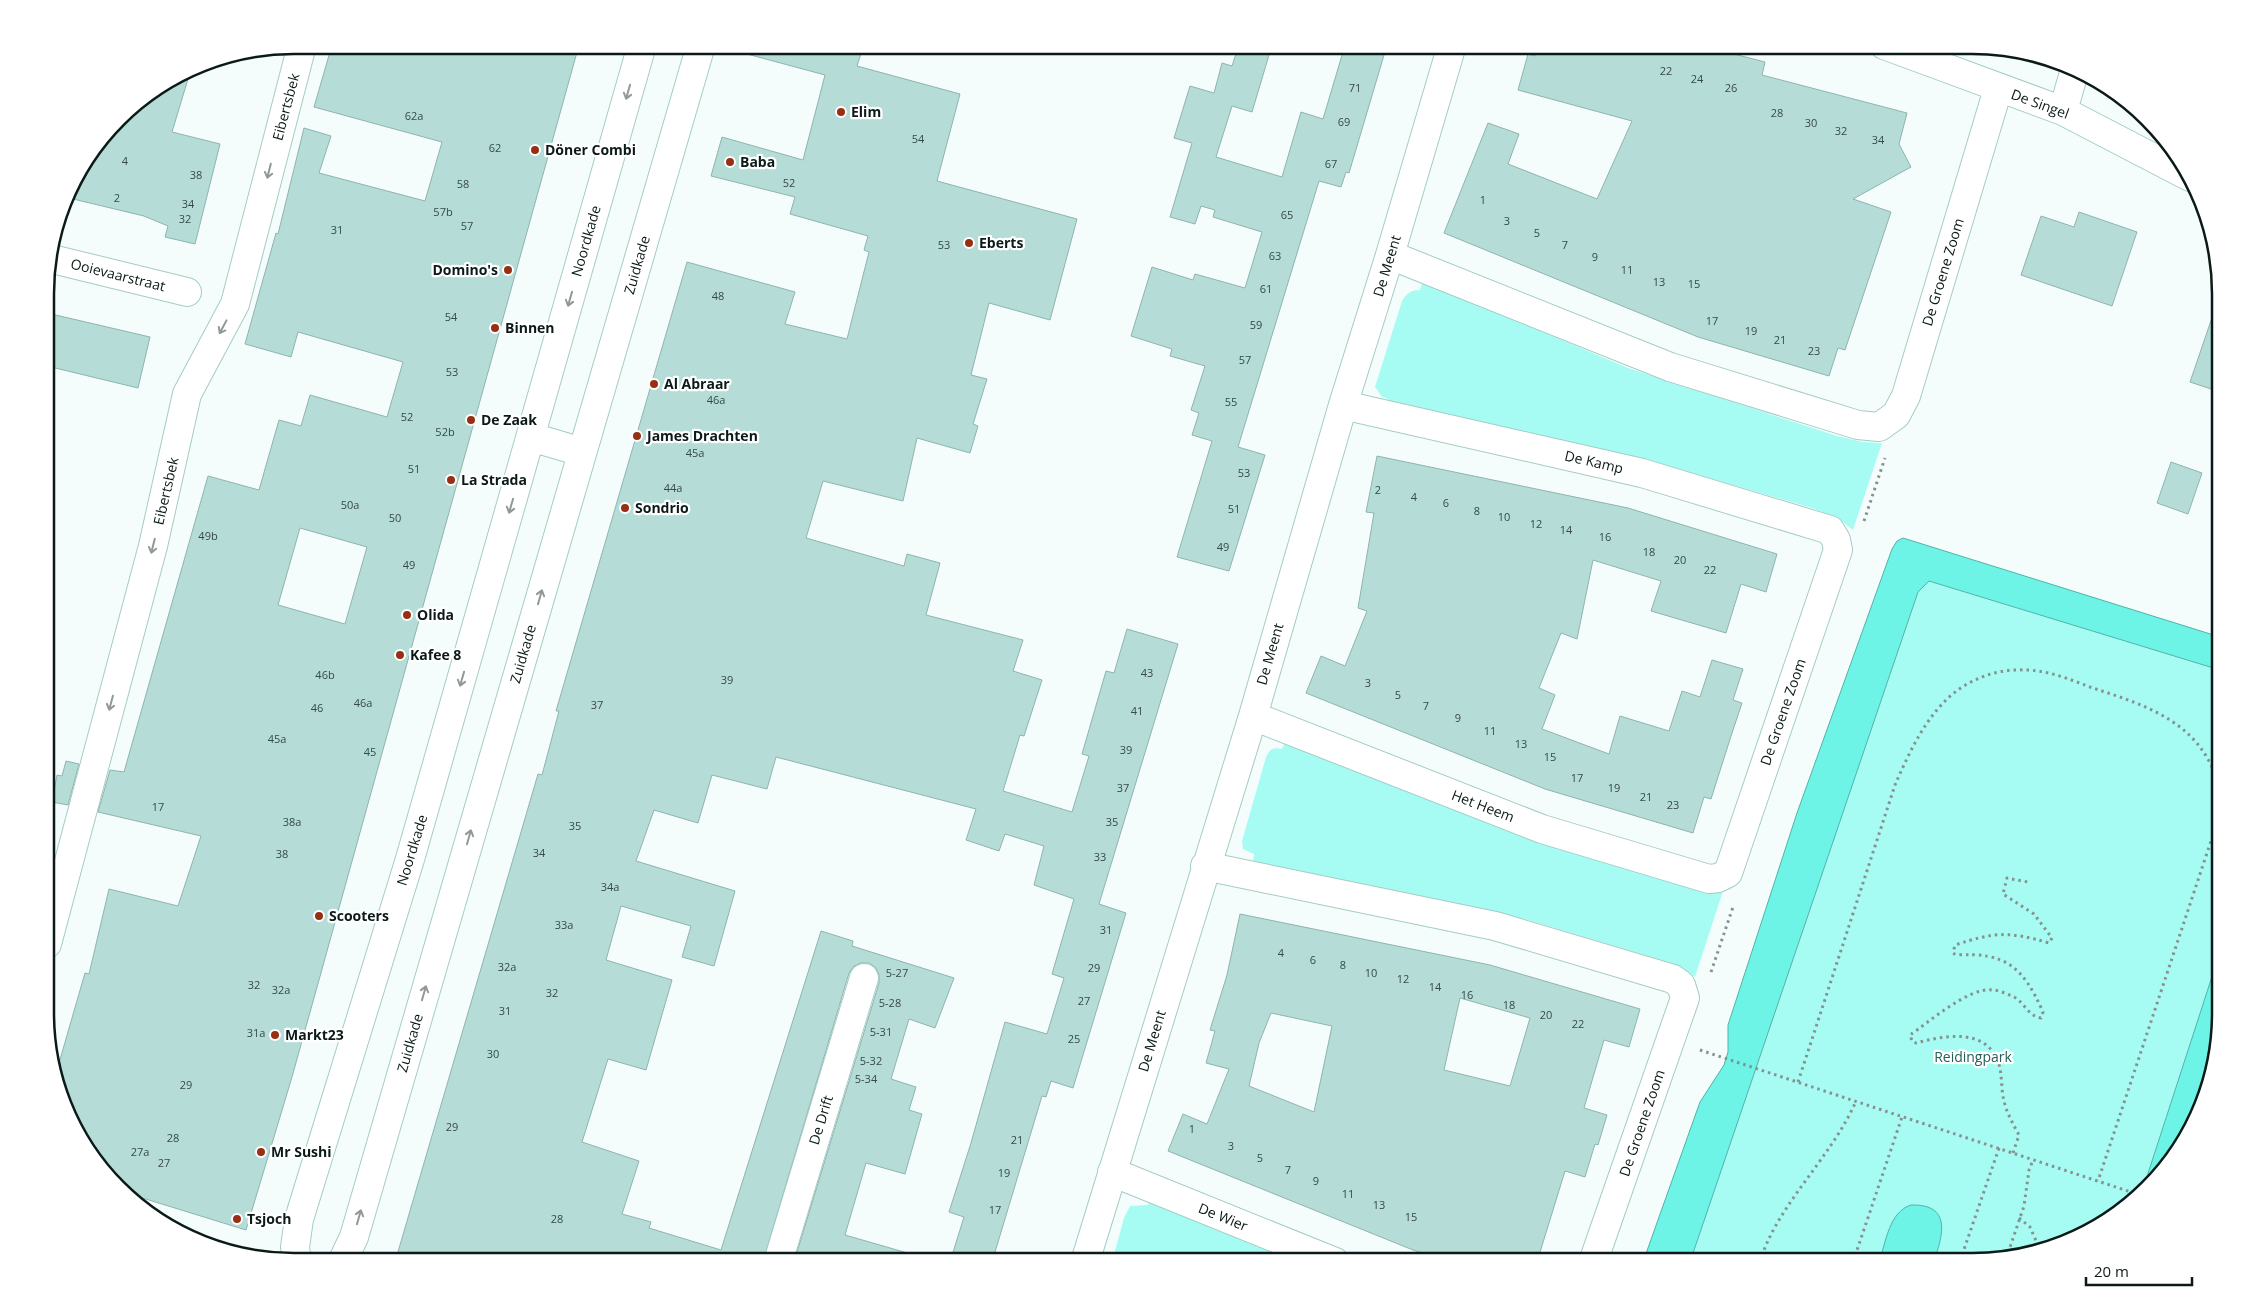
<svg xmlns="http://www.w3.org/2000/svg" width="2266" height="1307" font-family="'Open Sans',sans-serif">
<style>
.green{fill:#a6fcf2}
.water{fill:#6df4e6;stroke:#50b3a8}
.building{fill:#b5dcd7;stroke:#8eb4af;fill-rule:evenodd}
.lines{fill:none;stroke-linecap:round;stroke-linejoin:round}
.minor-casing{stroke:#a4ccc6;stroke-width:30}
.path{stroke:#869190;stroke-width:3;stroke-dasharray:2.5 4;stroke-linecap:butt}
.minor{stroke:#fff;stroke-width:28}
.oneway{stroke:#919897}
.poi-dot{fill:#972f15;stroke:#fff;stroke-width:2}
.labels{text-anchor:middle;stroke-width:4.5;stroke-linejoin:round;paint-order:stroke}
.number-label{font-size:11px;fill:#364a48}
.street-label{font-size:14px;fill:#0b1a18;stroke:#fff}
.poi-label{font-size:14px;font-weight:bold;fill:#0b1a18;stroke:#fff;text-anchor:start}
.park-label{font-size:14px;fill:#255e58;stroke:#fff}
.rim{fill:none;stroke:#0b1a18;stroke-width:2.5}
</style>
<rect width="100%" height="100%" fill="#f5fdfc"/>
<path class="green" d="M1423 281 1628 368 1837 436 1863 442 1882 443 1853 530 1839 519 1812 508 1641 458 1387 406 1388 399 1382 397 1375 387 1402 301C1407 293 1411 290 1420 290Z
M1929 581 2220 670V952L2141 1195 2097 1229 2037 1253 1988 1261 1690 1262 1918 592Z
M1286 739 1708 891H1723L1695 977 1683 968 1668 962 1528 920 1475 908 1253 863 1254 854 1243 849 1242 841 1266 757C1270 749 1273 747 1282 749Z
M1150 1198 1305 1262H1112L1124 1218 1130 1206 1148 1205Z"/>
<path class="water" d="M1903 538 2220 637V670L1929 581 1918 592 1690 1262H1643L1700 1102 1724 1065 1728 1052V1025L1797 813 1892 549 1897 541Z
M2220 952V1029L2217 1050 2188 1137 2148 1189 2141 1195Z
M1911 1205C1952 1204 1943 1235 1934 1261L1879 1262C1886 1242 1889 1212 1911 1205Z"/>
<path class="building" d="M332 45H579L292 1077 246 1230 123 1192 87 1152 58 1094 55 1077 85 973 89 974 109 889 178 906 201 836 98 812 110 770 124 772 208 476 259 490 279 420 301 426 310 395 387 417 403 362 298 332 291 357 245 344 276 233 278 234 304 128 331 136 319 173 425 201 442 142 314 107ZM300 528 367 547 345 624 278 605Z
M748 45H844L862 50 857 66 960 94 937 181 1077 219 1050 320 989 303 971 375 987 379 973 424 978 426 970 453 917 438 903 501 823 481 806 538 904 566 907 554 940 563 926 615 1023 640 1013 671 1042 680 1024 736 1020 735 1003 791 1072 812 1089 756 1082 754 1106 671 1114 673 1127 629 1178 644 1099 904 1126 913 1073 1088 1051 1081 1046 1097 1042 1096 992 1262H950L964 1217 949 1212 971 1143 1005 1022 1047 1034 1064 978 1052 974 1074 899 1034 885 1044 846 1005 834 999 851 966 840 976 809 776 757 767 789 712 775 698 823 654 810 636 861 735 891 714 966 682 957 691 926 621 906 606 960 672 980 646 1070 608 1059 582 1142 639 1161 622 1214 651 1222 649 1228 721 1250 821 931 853 941 852 946 954 978 935 1028 909 1019 891 1079 916 1087 909 1110 922 1114 905 1174 866 1163 845 1235 911 1254 910 1262H794L879 983V975L876 968 869 963H861L854 966 849 973 763 1262H395L538 774 542 775 559 711H556L687 262 795 292 785 324 847 339 869 252 864 250 868 236 790 214 795 197 711 176 722 137 803 160 825 75 747 54Z
M1239 45H1272L1252 112 1232 106 1216 157 1282 177 1301 112 1323 119 1345 45H1387L1349 173 1346 172 1341 187 1319 181 1238 447 1265 455 1229 571 1177 557 1212 441 1192 435 1199 413 1191 410 1205 366 1170 356 1172 349 1131 336 1152 267 1193 280 1195 274 1245 288 1262 232 1213 217 1215 210 1201 206 1195 224 1170 217 1192 143 1174 138 1190 86 1214 93 1222 63 1232 66Z
M1537 45H1699L1765 62 1762 75 1907 113 1899 144 1911 167 1853 199 1891 212 1845 350 1838 348 1829 376 1698 337 1444 233 1488 123 1519 134 1508 164 1597 199 1632 121 1518 90 1528 54 1535 56Z
M191 69 172 132 220 144 195 244 165 237 168 226 144 216 73 199 80 171 129 107Z
M2079 212 2137 232 2112 306 2021 275 2041 216 2074 227Z
M2216 306 2220 307V392L2190 382Z
M47 313 150 337 138 388 47 366Z
M1377 456 1628 508 1777 554 1766 592 1741 584 1726 633 1651 611 1661 581 1593 560 1577 639 1561 633 1539 688 1555 695 1542 729 1609 754 1620 716 1669 731 1682 691 1700 697 1712 660 1743 669 1733 700 1742 703 1732 733 1711 799 1704 797 1693 833 1545 789 1306 693 1321 656 1345 666 1367 611 1358 608 1374 513 1366 512Z
M2171 462 2202 473 2188 514 2157 503Z
M66 761 79 764 68 805 52 802 57 775 62 776Z
M1240 914 1490 965 1640 1009 1629 1047 1604 1040 1584 1108 1607 1115 1598 1145 1595 1144 1585 1177 1565 1171 1537 1262H1451L1413 1250 1168 1151 1183 1114 1207 1124 1229 1069 1206 1063 1215 1031 1210 1030 1227 975ZM1460 998 1530 1018 1510 1086 1444 1070ZM1271 1013 1332 1026 1314 1112 1249 1086 1259 1043Z"/>
<g class="lines">
<g class="minor-casing">
<path id="minor" d="M1884 45 2063 111 2190 177
M2063 111 2075 69
M1390 255 1670 367 1858 425 1879 427 1896 415 1906 396 1998 89
M48 258 187 292
M531 437 582 452
M1253 716 1542 829 1709 879 1718 878 1728 873 1838 550 1836 540 1830 530 1642 473 1343 405
M1205 866 1495 926 1673 979 1681 985 1685 998 1593 1262
M47 944 153 546 187 394 235 304 302 45
M1112 1172 1335 1262
M297 1262 295 1247 299 1219 410 859 642 45
M342 1262 354 1237 701 45
M778 1262 864 978
M1085 1262 1253 716 1343 405 1390 255 1452 45"/>
</g>
<path class="path" d="M1864 521 1885 458
M1711 972 1733 907
M1700 1050 2140 1195
M1798 1082 1895 785C1912 746 1933 700 1973 681 1989 673 2007 669 2025 670 2047 670 2069 679 2090 687 2135 702 2185 716 2209 761 2222 783 2217 811 2213 835L2098 1181
M2013 1153 2019 1135C2012 1122 2005 1110 2003 1096 2001 1084 2002 1072 1998 1061 1984 1027 1943 1036 1916 1043L1912 1041 1910 1035C1929 1022 1969 987 1992 990 1999 990 2007 994 2014 997 2025 1003 2028 1016 2041 1018L2043 1012C2023 967 2006 952 1956 955L1953 953 1955 945C1994 932 2009 931 2049 943L2052 938 2034 914 2003 894 2007 878 2028 882
M2019 1218 2030 1227 2041 1252
M2006 1259 2024 1206 2029 1170 2033 1160
M1960 1261 1999 1148
M1760 1262C1776 1206 1832 1157 1856 1101
M1853 1262 1902 1117"/>
<use href="#minor" class="minor"/>
</g>
<defs><path id="oneway-shaft" d="M-6 0H5M1.5-3L5.5 0L1.5 3" fill="none" stroke-width="1.6" stroke-linecap="round" stroke-linejoin="round" transform="scale(1.25)"/></defs>
<g class="oneway">
<use href="#oneway-shaft" transform="translate(628 92) rotate(106)"/>
<use href="#oneway-shaft" transform="translate(269 171) rotate(104)"/>
<use href="#oneway-shaft" transform="translate(570 299) rotate(106)"/>
<use href="#oneway-shaft" transform="translate(223 327) rotate(118)"/>
<use href="#oneway-shaft" transform="translate(511 506) rotate(106)"/>
<use href="#oneway-shaft" transform="translate(153 546) rotate(104)"/>
<use href="#oneway-shaft" transform="translate(540 597) rotate(-74)"/>
<use href="#oneway-shaft" transform="translate(462 679) rotate(106)"/>
<use href="#oneway-shaft" transform="translate(111 703) rotate(105)"/>
<use href="#oneway-shaft" transform="translate(469 837) rotate(-74)"/>
<use href="#oneway-shaft" transform="translate(424 993) rotate(-74)"/>
<use href="#oneway-shaft" transform="translate(359 1217) rotate(-74)"/>
</g>
<g class="poi-dot">
<circle cx="841" cy="112" r="5"/>
<circle cx="535" cy="150" r="5"/>
<circle cx="730" cy="162" r="5"/>
<circle cx="969" cy="243" r="5"/>
<circle cx="508" cy="270" r="5"/>
<circle cx="495" cy="328" r="5"/>
<circle cx="654" cy="384" r="5"/>
<circle cx="471" cy="420" r="5"/>
<circle cx="637" cy="436" r="5"/>
<circle cx="451" cy="480" r="5"/>
<circle cx="625" cy="508" r="5"/>
<circle cx="407" cy="615" r="5"/>
<circle cx="400" cy="655" r="5"/>
<circle cx="319" cy="916" r="5"/>
<circle cx="275" cy="1035" r="5"/>
<circle cx="261" cy="1152" r="5"/>
<circle cx="237" cy="1219" r="5"/>
</g>
<g class="labels">
<g class="number-label">
<text x="1666" y="75">22</text>
<text x="1697" y="83">24</text>
<text x="1355" y="92">71</text>
<text x="1731" y="92">26</text>
<text x="1777" y="117">28</text>
<text x="414" y="120">62a</text>
<text x="1344" y="126">69</text>
<text x="1811" y="127">30</text>
<text x="1841" y="135">32</text>
<text x="918" y="143">54</text>
<text x="1878" y="144">34</text>
<text x="495" y="152">62</text>
<text x="125" y="165">4</text>
<text x="1331" y="168">67</text>
<text x="196" y="179">38</text>
<text x="789" y="187">52</text>
<text x="463" y="188">58</text>
<text x="117" y="202">2</text>
<text x="1483" y="204">1</text>
<text x="188" y="208">34</text>
<text x="443" y="216">57b</text>
<text x="1287" y="219">65</text>
<text x="185" y="223">32</text>
<text x="1507" y="225">3</text>
<text x="467" y="230">57</text>
<text x="337" y="234">31</text>
<text x="1537" y="237">5</text>
<text x="944" y="249">53</text>
<text x="1565" y="249">7</text>
<text x="1275" y="260">63</text>
<text x="1595" y="261">9</text>
<text x="1627" y="274">11</text>
<text x="1659" y="286">13</text>
<text x="1694" y="288">15</text>
<text x="1266" y="293">61</text>
<text x="718" y="300">48</text>
<text x="451" y="321">54</text>
<text x="1712" y="325">17</text>
<text x="1256" y="329">59</text>
<text x="1751" y="335">19</text>
<text x="1780" y="344">21</text>
<text x="1814" y="355">23</text>
<text x="1245" y="364">57</text>
<text x="452" y="376">53</text>
<text x="716" y="404">46a</text>
<text x="1231" y="406">55</text>
<text x="407" y="421">52</text>
<text x="445" y="436">52b</text>
<text x="695" y="457">45a</text>
<text x="414" y="473">51</text>
<text x="1244" y="477">53</text>
<text x="673" y="492">44a</text>
<text x="1378" y="494">2</text>
<text x="1414" y="501">4</text>
<text x="1446" y="507">6</text>
<text x="350" y="509">50a</text>
<text x="1234" y="513">51</text>
<text x="1477" y="515">8</text>
<text x="1504" y="521">10</text>
<text x="395" y="522">50</text>
<text x="1536" y="528">12</text>
<text x="1566" y="534">14</text>
<text x="208" y="540">49b</text>
<text x="1605" y="541">16</text>
<text x="1223" y="551">49</text>
<text x="1649" y="556">18</text>
<text x="1680" y="564">20</text>
<text x="409" y="569">49</text>
<text x="1710" y="574">22</text>
<text x="1147" y="677">43</text>
<text x="325" y="679">46b</text>
<text x="727" y="684">39</text>
<text x="1368" y="687">3</text>
<text x="1398" y="699">5</text>
<text x="363" y="707">46a</text>
<text x="597" y="709">37</text>
<text x="1426" y="710">7</text>
<text x="317" y="712">46</text>
<text x="1137" y="715">41</text>
<text x="1458" y="722">9</text>
<text x="1490" y="735">11</text>
<text x="277" y="743">45a</text>
<text x="1521" y="748">13</text>
<text x="1126" y="754">39</text>
<text x="370" y="756">45</text>
<text x="1550" y="761">15</text>
<text x="1577" y="782">17</text>
<text x="1123" y="792">37</text>
<text x="1614" y="792">19</text>
<text x="1646" y="801">21</text>
<text x="1673" y="809">23</text>
<text x="158" y="811">17</text>
<text x="292" y="826">38a</text>
<text x="1112" y="826">35</text>
<text x="575" y="830">35</text>
<text x="539" y="857">34</text>
<text x="282" y="858">38</text>
<text x="1100" y="861">33</text>
<text x="610" y="891">34a</text>
<text x="564" y="929">33a</text>
<text x="1106" y="934">31</text>
<text x="1281" y="957">4</text>
<text x="1313" y="964">6</text>
<text x="1343" y="969">8</text>
<text x="507" y="971">32a</text>
<text x="1094" y="972">29</text>
<text x="897" y="977">5-27</text>
<text x="1371" y="977">10</text>
<text x="1403" y="983">12</text>
<text x="254" y="989">32</text>
<text x="1435" y="991">14</text>
<text x="281" y="994">32a</text>
<text x="552" y="997">32</text>
<text x="1467" y="999">16</text>
<text x="1084" y="1005">27</text>
<text x="890" y="1007">5-28</text>
<text x="1509" y="1009">18</text>
<text x="505" y="1015">31</text>
<text x="1546" y="1019">20</text>
<text x="1578" y="1028">22</text>
<text x="881" y="1036">5-31</text>
<text x="256" y="1037">31a</text>
<text x="1074" y="1043">25</text>
<text x="493" y="1058">30</text>
<text x="871" y="1065">5-32</text>
<text x="866" y="1083">5-34</text>
<text x="186" y="1089">29</text>
<text x="452" y="1131">29</text>
<text x="1192" y="1133">1</text>
<text x="173" y="1142">28</text>
<text x="1017" y="1144">21</text>
<text x="1231" y="1150">3</text>
<text x="140" y="1156">27a</text>
<text x="1260" y="1162">5</text>
<text x="164" y="1167">27</text>
<text x="1288" y="1174">7</text>
<text x="1004" y="1177">19</text>
<text x="1316" y="1185">9</text>
<text x="1348" y="1198">11</text>
<text x="1379" y="1209">13</text>
<text x="995" y="1214">17</text>
<text x="1411" y="1221">15</text>
<text x="557" y="1223">28</text>
</g>
<g class="street-label">
<text transform="translate(2040 104) rotate(20)" y="5">De Singel</text>
<text transform="translate(286 107) rotate(-75)" y="5">Eibertsbek</text>
<text transform="translate(586 241) rotate(-74)" y="5">Noordkade</text>
<text transform="translate(637 265) rotate(-74)" y="5">Zuidkade</text>
<text transform="translate(1387 266) rotate(-73)" y="5">De Meent</text>
<text transform="translate(1943 272) rotate(-73)" y="5">De Groene Zoom</text>
<text transform="translate(118 275) rotate(14)" y="5">Ooievaarstraat</text>
<text transform="translate(1594 462) rotate(13)" y="5">De Kamp</text>
<text transform="translate(166 491) rotate(-77)" y="5">Eibertsbek</text>
<text transform="translate(523 654) rotate(-74)" y="5">Zuidkade</text>
<text transform="translate(1270 654) rotate(-74)" y="5">De Meent</text>
<text transform="translate(1783 712) rotate(-71)" y="5">De Groene Zoom</text>
<text transform="translate(1483 806) rotate(21)" y="5">Het Heem</text>
<text transform="translate(412 850) rotate(-73)" y="5">Noordkade</text>
<text transform="translate(1152 1041) rotate(-73)" y="5">De Meent</text>
<text transform="translate(410 1043) rotate(-74)" y="5">Zuidkade</text>
<text transform="translate(821 1120) rotate(-73)" y="5">De Drift</text>
<text transform="translate(1642 1123) rotate(-71)" y="5">De Groene Zoom</text>
<text transform="translate(1223 1217) rotate(22)" y="5">De Wier</text>
</g>
<g class="poi-label">
<text x="851" y="117">Elim</text>
<text x="545" y="155">Döner Combi</text>
<text x="740" y="167">Baba</text>
<text x="979" y="248">Eberts</text>
<text x="498" y="275" text-anchor="end">Domino's</text>
<text x="505" y="333">Binnen</text>
<text x="664" y="389">Al Abraar</text>
<text x="481" y="425">De Zaak</text>
<text x="647" y="441">James Drachten</text>
<text x="461" y="485">La Strada</text>
<text x="635" y="513">Sondrio</text>
<text x="417" y="620">Olida</text>
<text x="410" y="660">Kafee 8</text>
<text x="329" y="921">Scooters</text>
<text x="285" y="1040">Markt23</text>
<text x="271" y="1157">Mr Sushi</text>
<text x="247" y="1224">Tsjoch</text>
</g>
<g class="park-label">
<text x="1973" y="1062">Reidingpark</text>
</g>
</g>
<path d="M0 0H2266V1307H0ZM294 54H1972A240 240 0 0 1 2212 294V1013A240 240 0 0 1 1972 1253H294A240 240 0 0 1 54 1013V294A240 240 0 0 1 294 54Z" fill="#fff" fill-rule="evenodd"/>
<path class="rim" d="M294 54H1972A240 240 0 0 1 2212 294V1013A240 240 0 0 1 1972 1253H294A240 240 0 0 1 54 1013V294A240 240 0 0 1 294 54Z"/>
<path d="M2086 1277v8h106v-8" fill="none" stroke="#0b1a18" stroke-width="2.5"/>
<text x="2094" y="1277" font-size="15" fill="#0b1a18" stroke="#ffffff" stroke-width="4" paint-order="stroke">20 m</text>
</svg>
